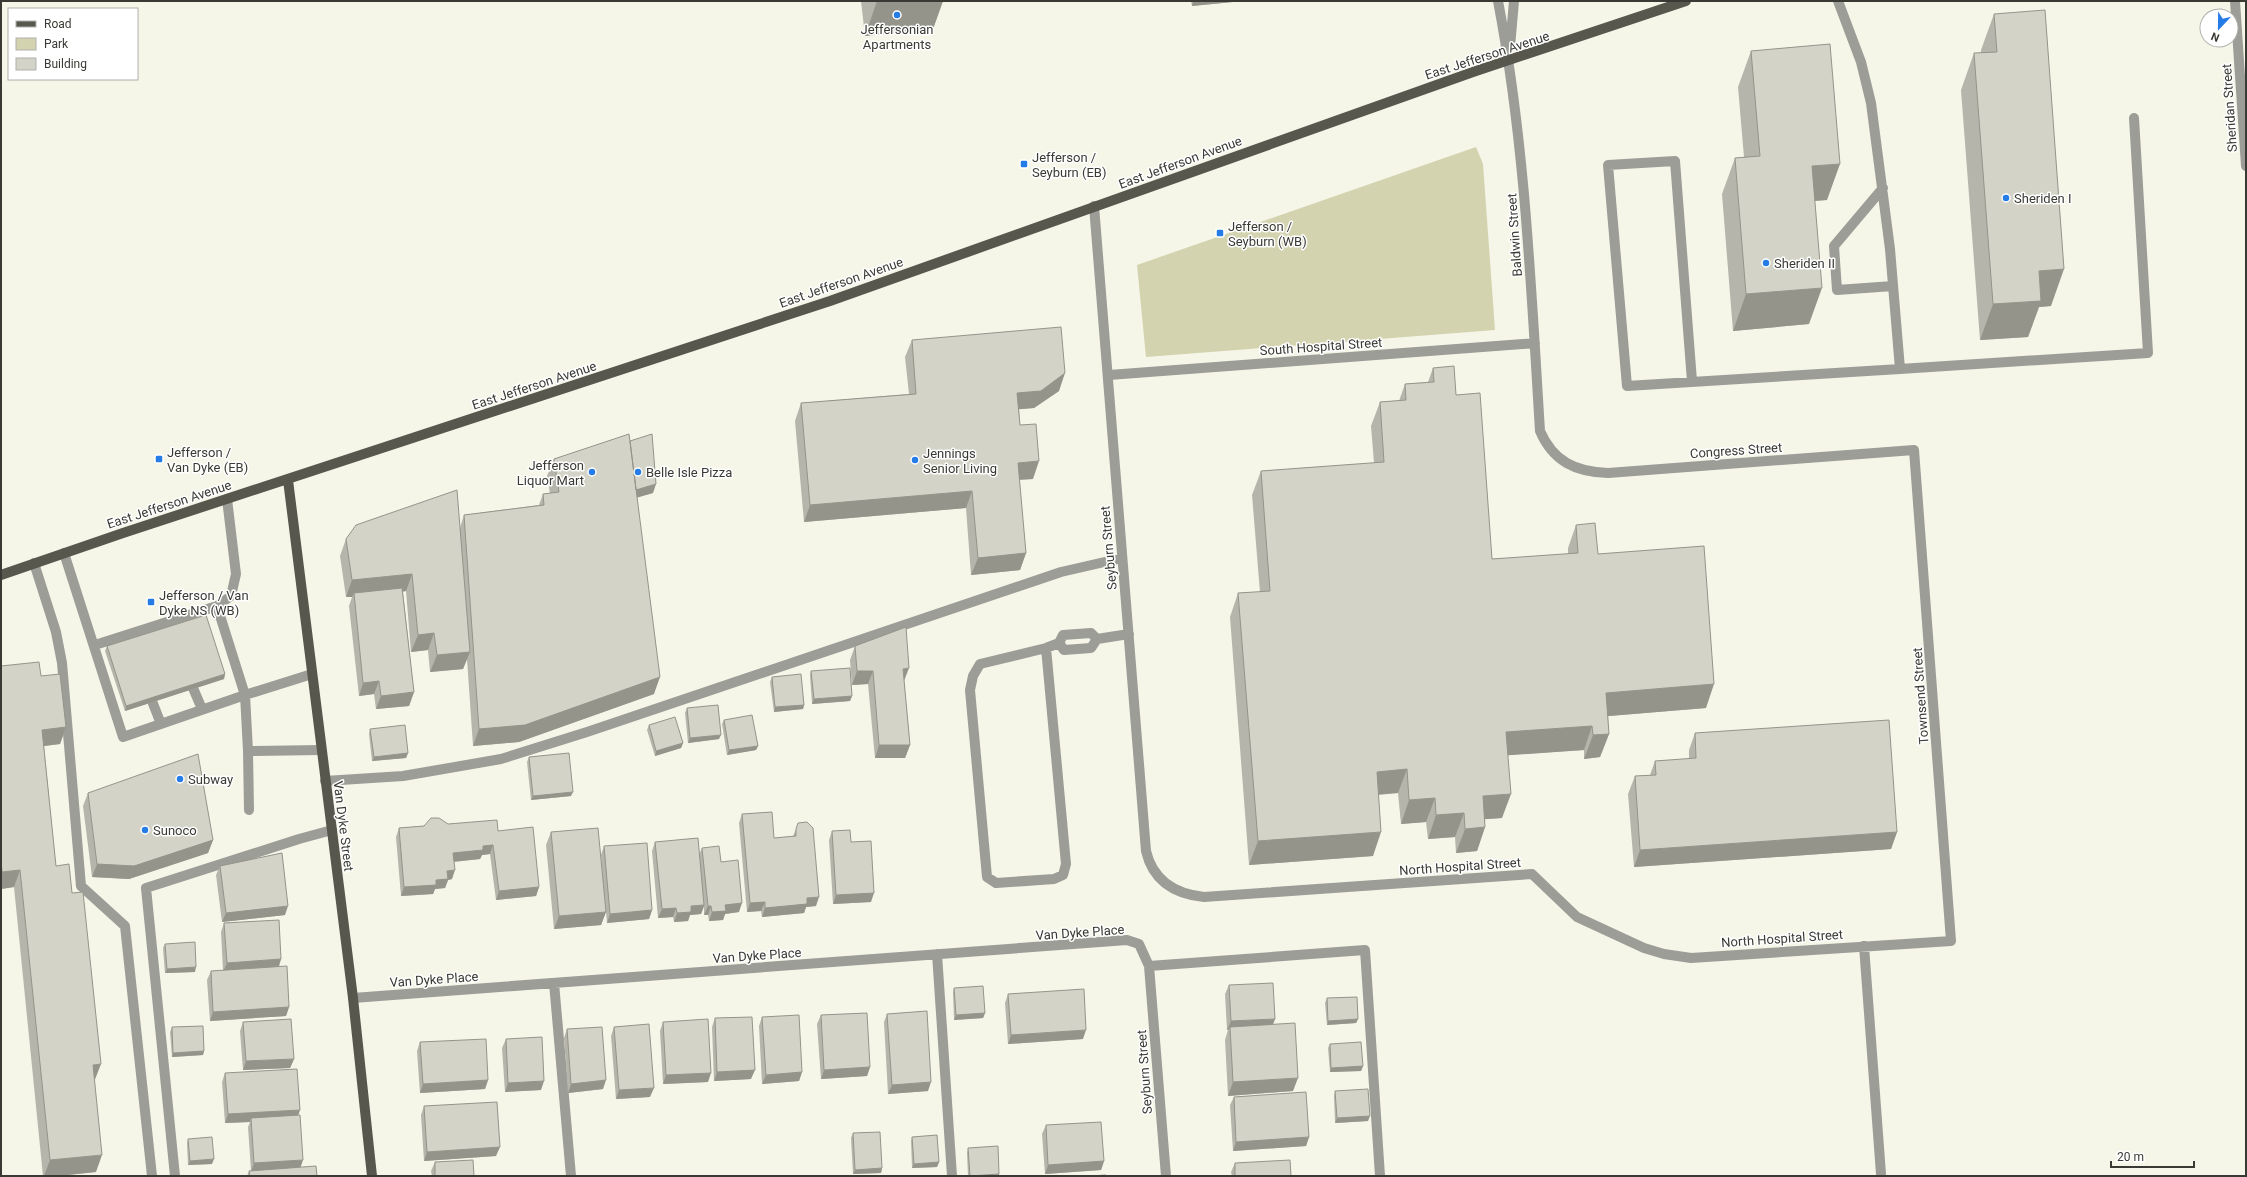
<svg xmlns="http://www.w3.org/2000/svg" width="2247" height="1177" font-family="Roboto,sans-serif">
<style>
.green{fill:#d4d3af}
.lines{fill:none;stroke-linecap:round;stroke-linejoin:round}
.minor{stroke:#9d9d98;stroke-width:10}
.major{stroke:#57574e;stroke-width:10}
.wall{fill:#b5b5ab}
.shaded-wall{fill:#94948b}
.building{fill:#d3d3c7;stroke:#94948b}
.poi-dot{fill:#257ce6;stroke:#fff;stroke-width:1.5}
.labels{text-anchor:middle;stroke-width:3;stroke-linejoin:round;paint-order:stroke}
.poi-label{font-size:13px;fill:#3a3a35;stroke:#fff;text-anchor:start}
.street-label{font-size:13px;fill:#3a3a35;stroke:#fff}
</style>
<rect width="100%" height="100%" fill="#f5f5e8"/>
<path class="green" d="M1476 147 1483 164 1495 330 1146 357 1137 265Z"/>
<g class="lines">
<path class="minor" d="M1838 1 1861 62 1871 103 1890 249 1900 369 2148 353 2134 118
M2235 1 2246 166
M1510 47 1514 1
M1883 188 1834 246 1837 290 1893 286
M1094 206 1146 851C1153 881 1175 894 1204 897L1532 874 1577 917 1644 948 1664 954 1691 958 1951 941 1914 450 1608 473C1575 472 1553 461 1540 431 1531 287 1525 142 1498 1
M1109 375 1535 343
M1692 381 1675 161 1608 165 1627 386 1900 369
M64 553 123 737 245 695 248 751 321 750
M34 563 56 632 62 663 81 886 125 926 152 1176
M217 606 245 695 312 674
M1097 639 1129 634
M1059 643 1064 650 1091 648 1097 639
M95 645 217 606 231 596 236 574 227 499
M1046 648 1066 864 1063 875 1054 879 996 883 987 877 970 690 973 676 980 664 1046 648 1059 643 1063 635 1091 633 1097 639
M193 688 202 709
M152 701 161 724
M248 751 249 810
M325 781 403 776 501 759 587 732 1061 572 1122 558
M1864 946 1881 1174
M937 954 952 1176
M1149 966 1365 950 1380 1176
M554 983 571 1176
M353 998 1127 940 1139 944 1149 966 1166 1176
M175 1176 146 888 299 839 332 830"/>
<path class="major" d="M288 480 353 998 372 1176
M1 575 123 533 830 301 1473 72 1686 1"/>
</g>
<path class="wall" d="M861 1H943L933 29 865 36Z
M1191 1H1243L1192 6Z
M1994 14 2051 306 2039 307 2028 337 1980 340 1961 90 1974 53H1981V50Z
M1751 51 1827 200 1815 201 1809 324 1733 331 1722 194 1735 158 1744 157 1738 87Z
M912 340 1059 391 1034 408 1019 409 1020 425 1033 479 1019 480 1026 553 1020 570 971 575 966 508 804 522 795 421 801 403 909 394 905 357Z
M1433 368 1456 395 1492 559 1568 554V548L1576 525 1598 554 1706 708 1608 716 1609 734 1600 757 1584 759V750L1508 755 1502 818 1485 819V827L1477 851 1456 853 1455 837 1428 839 1426 822 1401 824 1398 793 1379 795 1373 856 1249 865 1230 617 1238 593 1260 592 1252 495 1261 471 1374 463 1371 426 1380 402 1399 401 1405 384 1428 382Z
M630 441 653 493 637 497 654 694 519 742 473 746 467 659 463 669 430 672 428 650 411 652 406 591 403 592 414 692 409 706 376 709 374 694 359 696 349 606 352 597H346L340 556 346 539 460 528 464 515 539 505 543 494 550 493 547 476 554 459Z
M107 646 225 674 224 679 125 711 105 651Z
M855 646 904 681 910 745 905 758H875L868 684 852 685 850 660Z
M1 666 41 676 66 727 60 744 44 746 56 866 72 893 94 1082 96 1172 58 1176H43L14 887 1 889Z
M811 671 852 696 850 701 812 704 810 675Z
M772 677 804 705 803 709 774 712 770 682Z
M687 708 719 739 688 743 685 713Z
M724 720 758 746 756 750 727 755 722 724Z
M649 725 683 743 681 748 655 756 647 730Z
M370 729 408 753 406 758 372 761 369 734Z
M1695 733 1897 832 1891 849 1634 867 1628 794 1635 776 1650 775 1655 761 1689 759V750Z
M529 757 571 796 531 800 527 762Z
M88 793 213 840 208 853 129 879 92 877 83 806Z
M742 814 774 838 793 836 796 829 816 906 806 907 804 913 762 917 761 911 747 912 739 823Z
M448 824 498 831 539 887 536 896 496 900 490 854 482 855 480 859 454 862 452 879 448 880 445 888 435 889 433 894 401 896 396 837 399 828Z
M832 831 851 842 871 902 833 904 829 840Z
M551 832 605 906 601 855 604 846 652 910 649 919 607 923 606 912 601 925 554 929 546 845Z
M655 842 699 855 702 848 721 862 739 912 725 914 723 920 709 921 708 915H704V907L701 914 690 915 688 921 674 922 673 917 658 918 652 851Z
M220 866 285 915 222 922 216 875Z
M224 923 281 959 279 967 289 1007 286 1016 210 1021 207 980 211 971 223 970 221 932Z
M165 944 195 972 165 973 163 948Z
M1229 985 1275 1019 1273 1025 1293 1091 1228 1096 1225 1040 1228 1030H1227L1225 994Z
M954 988 985 1013 983 1018 954 1020 953 992Z
M1008 994 1083 1039 1008 1044 1005 1003Z
M1327 998 1358 1019 1356 1023 1327 1025 1325 1003Z
M887 1014 928 1091 888 1094 884 1022Z
M821 1015 870 1067 867 1076 821 1079 817 1024Z
M762 1017 802 1072 799 1081 762 1084 759 1026Z
M715 1018 751 1079 714 1081 712 1027Z
M243 1022 294 1059 290 1068 243 1070 240 1031Z
M663 1022 708 1082 663 1084 660 1031Z
M172 1027 204 1051 203 1055 172 1057 170 1032Z
M614 1027 650 1097 616 1099 611 1036Z
M567 1029 603 1089 568 1093 564 1038Z
M506 1039 541 1090 505 1092 502 1048Z
M420 1042 488 1080 485 1089 420 1093 417 1051Z
M1330 1044 1363 1066 1361 1071 1330 1072 1328 1048Z
M225 1073 298 1116 300 1167 317 1176H247L249 1171 251 1170 248 1127 250 1122 225 1123 222 1082Z
M1335 1091 1368 1121 1335 1123 1334 1096Z
M1234 1097 1309 1137 1306 1146 1233 1151 1230 1105Z
M424 1106 496 1156 424 1161 421 1115Z
M1046 1125 1104 1161 1101 1170 1045 1174 1042 1134Z
M853 1133 882 1168 881 1173 853 1174 851 1138Z
M912 1137 939 1162 937 1167 912 1168 911 1141Z
M188 1139 212 1164 188 1165 187 1143Z
M968 1148 999 1176H968L967 1153Z
M435 1162 474 1176H432L431 1171Z
M1235 1163 1291 1176H1232L1231 1172Z"/>
<path class="shaded-wall" d="M877 1H943L933 29 865 36Z
M1193 1H1243L1192 6Z
M1281 1H1296L1281 2Z
M1840 164 1827 200 1799 202 1812 166Z
M2064 269 2051 306 2039 307 2028 337 1980 340 1993 304 2039 271Z
M1822 288 1809 324 1733 331 1746 294Z
M1065 373 1059 391 1034 408 1011 410 1017 393Z
M1039 461 1033 479 1012 480 1018 463Z
M656 484 653 493 629 500 632 491Z
M972 491 966 508 804 522 810 505Z
M1026 553 1020 570 971 575 978 558Z
M412 574 406 591 354 596V593L352 597H346L352 580Z
M434 633 428 650 411 652 418 635Z
M470 652 463 669 430 672 437 655Z
M909 668 904 681 903 669Z
M857 671H873L868 684 852 685Z
M225 674 224 679 125 711 126 706Z
M660 677 654 694 519 742 473 746 479 729Z
M379 681 374 694 359 696 363 683Z
M1714 684 1706 708 1597 717 1606 693Z
M414 692 409 706 376 709 381 696Z
M852 696 850 701 812 704 814 699Z
M804 705 803 709 774 712 775 707Z
M1592 726 1584 750 1498 756 1506 732Z
M66 727 60 744 36 747 42 730Z
M1609 734 1600 757 1584 759 1593 735Z
M721 735 719 739 688 743 690 738Z
M683 743 681 748 655 756 656 751Z
M879 745H910L905 758H875Z
M758 746 756 750 727 755 729 750Z
M408 753 406 758 372 761 374 757Z
M1407 769 1398 793 1368 795 1377 772Z
M573 792 571 796 531 800 533 796Z
M1511 794 1502 818 1474 820 1483 796Z
M1435 798 1426 822 1401 824 1409 800Z
M1464 813 1455 837 1428 839 1436 815Z
M1485 827 1477 851 1456 853 1465 829Z
M1381 832 1373 856 1249 865 1258 841Z
M1897 832 1891 849 1634 867 1640 850Z
M213 840 208 853 129 879 92 877 97 864Z
M493 845 490 854 482 855 480 859 450 862 453 853 483 846Z
M20 870 14 887 1 889V875L2 872Z
M455 870 452 879 448 880 445 888 435 889 433 894 401 896 404 887 436 880 447 871Z
M539 887 536 896 496 900 499 891Z
M874 893 871 902 833 904 836 895Z
M819 897 816 906 806 907 804 913 762 917 765 908 807 898Z
M765 902 761 911 747 912 750 903Z
M742 903 739 912 725 914 723 920 709 921 712 912 725 905Z
M704 905 701 914 690 915 688 921 674 922 677 913 691 906Z
M288 906 285 915 222 922 226 913Z
M708 906H711L708 915H704Z
M676 908 673 917 658 918 662 909Z
M652 910 649 919 607 923 610 914Z
M606 912 601 925 554 929 559 916Z
M281 959 278 968 223 972 227 963Z
M196 967 195 972 165 973 167 969Z
M289 1007 286 1016 210 1021 213 1012Z
M985 1013 983 1018 954 1020 956 1015Z
M1275 1019 1271 1028 1230 1027 1228 1030H1227L1231 1021Z
M1358 1019 1356 1023 1327 1025 1328 1021Z
M1086 1030 1083 1039 1008 1044 1011 1035Z
M204 1051 203 1055 172 1057 173 1053Z
M294 1059 290 1068 243 1070 246 1061Z
M101 1064 94 1082 93 1065Z
M1363 1066 1361 1071 1330 1072 1331 1068Z
M870 1067 867 1076 821 1079 824 1070Z
M755 1070 751 1079 714 1081 717 1072Z
M802 1072 799 1081 762 1084 766 1075Z
M711 1073 708 1082 663 1084 666 1075Z
M1298 1078 1293 1091 1228 1096 1233 1082Z
M488 1080 485 1089 420 1093 423 1084Z
M606 1080 603 1089 568 1093 571 1084Z
M544 1081 541 1090 505 1092 508 1083Z
M931 1082 928 1091 888 1094 892 1085Z
M654 1088 650 1097 616 1099 619 1090Z
M300 1110 297 1119 251 1118 250 1122 225 1123 228 1114Z
M1370 1116 1368 1121 1335 1123 1337 1118Z
M1309 1137 1306 1146 1233 1151 1236 1142Z
M500 1147 496 1156 424 1161 427 1152Z
M102 1155 96 1172 58 1176H44L50 1160Z
M214 1159 212 1164 188 1165 190 1161Z
M303 1160 300 1169 251 1172 254 1163Z
M1104 1161 1101 1170 1045 1174 1048 1165Z
M939 1162 937 1167 912 1168 914 1164Z
M882 1168 881 1173 853 1174 855 1170Z
M999 1174V1176H976Z"/>
<path class="building" d="M2045 10 2064 269 2039 271 2041 301 1993 304 1974 53 1997 52 1994 14Z
M1830 44 1840 164 1812 166 1822 288 1746 294 1735 158 1760 156 1751 51Z
M1061 327 1065 373 1041 391 1017 393 1020 425 1036 424 1039 461 1018 463 1026 553 978 558 972 491 810 505 801 403 916 394 912 340Z
M1454 366 1456 395 1480 393 1492 559 1578 553 1576 525 1595 523 1598 554 1704 546 1714 684 1606 693 1609 734 1593 735 1592 726 1506 732 1511 794 1483 796 1485 827 1465 829 1464 813 1436 815 1435 798 1409 800 1407 769 1377 772 1381 832 1258 841 1238 593 1270 591 1261 471 1384 462 1380 402 1406 400 1405 384 1434 382 1433 368Z
M629 434 660 677 525 725 479 729 464 515 544 505 543 494 559 492 554 459Z
M652 434 656 484 636 490 630 441Z
M457 490 470 652 437 655 434 633 418 635 412 574 352 580 346 539 356 525Z
M402 588 414 692 381 696 379 681 363 683 354 593Z
M206 615 225 674 126 706 107 646Z
M906 627 909 668 903 669 910 745H879L873 671H857L855 646Z
M39 662 41 676 60 674 66 727 42 730 56 866 69 864 72 893 83 892 101 1064 93 1065 102 1155 50 1160 20 870 2 872 1 860V666Z
M850 668 852 696 814 699 811 671Z
M801 674 804 705 775 707 772 677Z
M718 705 721 735 690 738 687 708Z
M752 715 758 746 729 750 724 720Z
M675 717 683 743 656 751 649 725Z
M1889 720 1897 832 1640 850 1635 776 1656 775 1655 761 1696 758 1695 733Z
M405 725 408 753 374 757 370 729Z
M569 753 573 792 533 796 529 757Z
M198 754 213 840 134 866 97 864 88 793Z
M772 812 774 838 796 836V829L798 823 807 822 813 828 819 897 807 898V904L765 908V902L750 903 742 814Z
M431 818H439L448 824 497 820 498 831 533 827 539 887 499 891 493 845 483 846V850L453 853 455 870 447 871 448 879 436 880V885L404 887 399 828 424 826Z
M598 828 606 912 559 916 551 832Z
M850 830 851 842 871 841 874 893 836 895 832 831Z
M698 838 704 905 691 906V912L677 913 676 908 662 909 655 842Z
M647 843 652 910 610 914 604 846Z
M719 846 721 862 738 860 742 903 725 905 726 911 712 912 711 906H708L702 848Z
M282 853 288 906 226 913 220 866Z
M279 920 281 959 227 963 224 923Z
M195 942 196 967 167 969 165 944Z
M287 966 289 1007 213 1012 211 971Z
M1273 983 1275 1019 1231 1021 1229 985Z
M983 986 985 1013 956 1015 954 988Z
M1084 989 1086 1030 1011 1035 1008 994Z
M1357 997 1358 1019 1328 1021 1327 998Z
M927 1011 931 1082 892 1085 887 1014Z
M867 1013 870 1067 824 1070 821 1015Z
M799 1015 802 1072 766 1075 762 1017Z
M752 1017 755 1070 717 1072 715 1018Z
M291 1019 294 1059 246 1061 243 1022Z
M708 1019 711 1073 666 1075 663 1022Z
M1295 1023 1298 1078 1233 1082 1230 1027Z
M649 1024 654 1088 619 1090 614 1027Z
M203 1026 204 1051 173 1053 172 1027Z
M602 1027 606 1080 571 1084 567 1029Z
M542 1037 544 1081 508 1083 506 1039Z
M486 1039 488 1080 423 1084 420 1042Z
M1361 1042 1363 1066 1331 1068 1330 1044Z
M297 1069 300 1110 228 1114 225 1073Z
M1368 1089 1370 1116 1337 1118 1335 1091Z
M1306 1092 1309 1137 1236 1142 1234 1097Z
M497 1102 500 1147 427 1152 424 1106Z
M300 1115 303 1160 254 1163 251 1118Z
M1101 1122 1104 1161 1048 1165 1046 1125Z
M880 1132 882 1168 855 1170 853 1133Z
M937 1135 939 1162 914 1164 912 1137Z
M212 1137 214 1159 190 1161 188 1139Z
M998 1146 999 1174 970 1176 968 1148Z
M473 1160 474 1176H435V1162Z
M1290 1160 1291 1176H1235V1163Z
M316 1166 317 1176H250L249 1171Z
M1106 1175V1176H1089Z"/>
<g class="poi-dot">
<circle cx="897" cy="15" r="4"/>
<rect x="1020" y="160" width="8" height="8" rx="2"/>
<circle cx="2006" cy="198" r="4"/>
<rect x="1216" y="229" width="8" height="8" rx="2"/>
<circle cx="1766" cy="263" r="4"/>
<rect x="155" y="455" width="8" height="8" rx="2"/>
<circle cx="915" cy="460" r="4"/>
<circle cx="592" cy="472" r="4"/>
<circle cx="638" cy="472" r="4"/>
<rect x="147" y="598" width="8" height="8" rx="2"/>
<circle cx="180" cy="779" r="4"/>
<circle cx="145" cy="830" r="4"/>
</g>
<g class="labels">
<g class="poi-label">
<text x="897" y="34" text-anchor="middle">Jeffersonian<tspan x="897" dy="15">Apartments</tspan></text>
<text x="1032" y="162">Jefferson /<tspan x="1032" dy="15">Seyburn (EB)</tspan></text>
<text x="2014" y="203">Sheriden I</text>
<text x="1228" y="231">Jefferson /<tspan x="1228" dy="15">Seyburn (WB)</tspan></text>
<text x="1774" y="268">Sheriden II</text>
<text x="167" y="457">Jefferson /<tspan x="167" dy="15">Van Dyke (EB)</tspan></text>
<text x="923" y="458">Jennings<tspan x="923" dy="15">Senior Living</tspan></text>
<text x="584" y="470" text-anchor="end">Jefferson<tspan x="584" dy="15">Liquor Mart</tspan></text>
<text x="646" y="477">Belle Isle Pizza</text>
<text x="159" y="600">Jefferson / Van<tspan x="159" dy="15">Dyke NS (WB)</tspan></text>
<text x="188" y="784">Subway</text>
<text x="153" y="835">Sunoco</text>
</g>
<g class="street-label">
<text transform="translate(1487 55) rotate(-18)" y="5">East Jefferson Avenue</text>
<text transform="translate(2229 108) rotate(-94)" y="5">Sheridan Street</text>
<text transform="translate(1180 162) rotate(-20)" y="5">East Jefferson Avenue</text>
<text transform="translate(1514 235) rotate(-94)" y="5">Baldwin Street</text>
<text transform="translate(841 282) rotate(-19)" y="5">East Jefferson Avenue</text>
<text transform="translate(1321 346) rotate(-4)" y="5">South Hospital Street</text>
<text transform="translate(534 385) rotate(-18)" y="5">East Jefferson Avenue</text>
<text transform="translate(1736 450) rotate(-4)" y="5">Congress Street</text>
<text transform="translate(169 504) rotate(-18)" y="5">East Jefferson Avenue</text>
<text transform="translate(1108 548) rotate(-95)" y="5">Seyburn Street</text>
<text transform="translate(1920 696) rotate(-94)" y="5">Townsend Street</text>
<text transform="translate(344 826) rotate(83)" y="5">Van Dyke Street</text>
<text transform="translate(1460 866) rotate(-4)" y="5">North Hospital Street</text>
<text transform="translate(1080 932) rotate(-4)" y="5">Van Dyke Place</text>
<text transform="translate(1782 938) rotate(-4)" y="5">North Hospital Street</text>
<text transform="translate(757 955) rotate(-4)" y="5">Van Dyke Place</text>
<text transform="translate(434 979) rotate(-4)" y="5">Van Dyke Place</text>
<text transform="translate(1144 1072) rotate(-94)" y="5">Seyburn Street</text>
</g>
</g>
<rect width="2247" height="1177" fill="none" stroke="#3a3a35" stroke-width="4"/>
<rect x="8" y="8" width="130" height="72" fill="#ffffff" stroke="#b0b0ae"/>
<rect x="16" y="21" width="20" height="6" fill="#57574e" stroke="#b0b0ae"/>
<text x="44" y="28" font-size="12" fill="#3a3a35">Road</text>
<rect x="16" y="38" width="20" height="12" fill="#d4d3af" stroke="#b0b0ae"/>
<text x="44" y="48" font-size="12" fill="#3a3a35">Park</text>
<rect x="16" y="58" width="20" height="12" fill="#d3d3c7" stroke="#b0b0ae"/>
<text x="44" y="68" font-size="12" fill="#3a3a35">Building</text>
<g transform="translate(2219 28) rotate(202)"><circle r="19" fill="#ffffff" stroke="#b0b0ae"/>
<path d="M0-3L7 15L0 10L-7 15Z" fill="#257ce6"/>
<text y="-6" font-size="11" font-weight="bold" text-anchor="middle" fill="#3a3a35">N</text>
</g>
<path d="M2111 1161v6h83v-6" fill="none" stroke="#3a3a35" stroke-width="2"/>
<text x="2117" y="1161" font-size="12" fill="#3a3a35" stroke="#ffffff" stroke-width="3" paint-order="stroke">20 m</text>
</svg>
